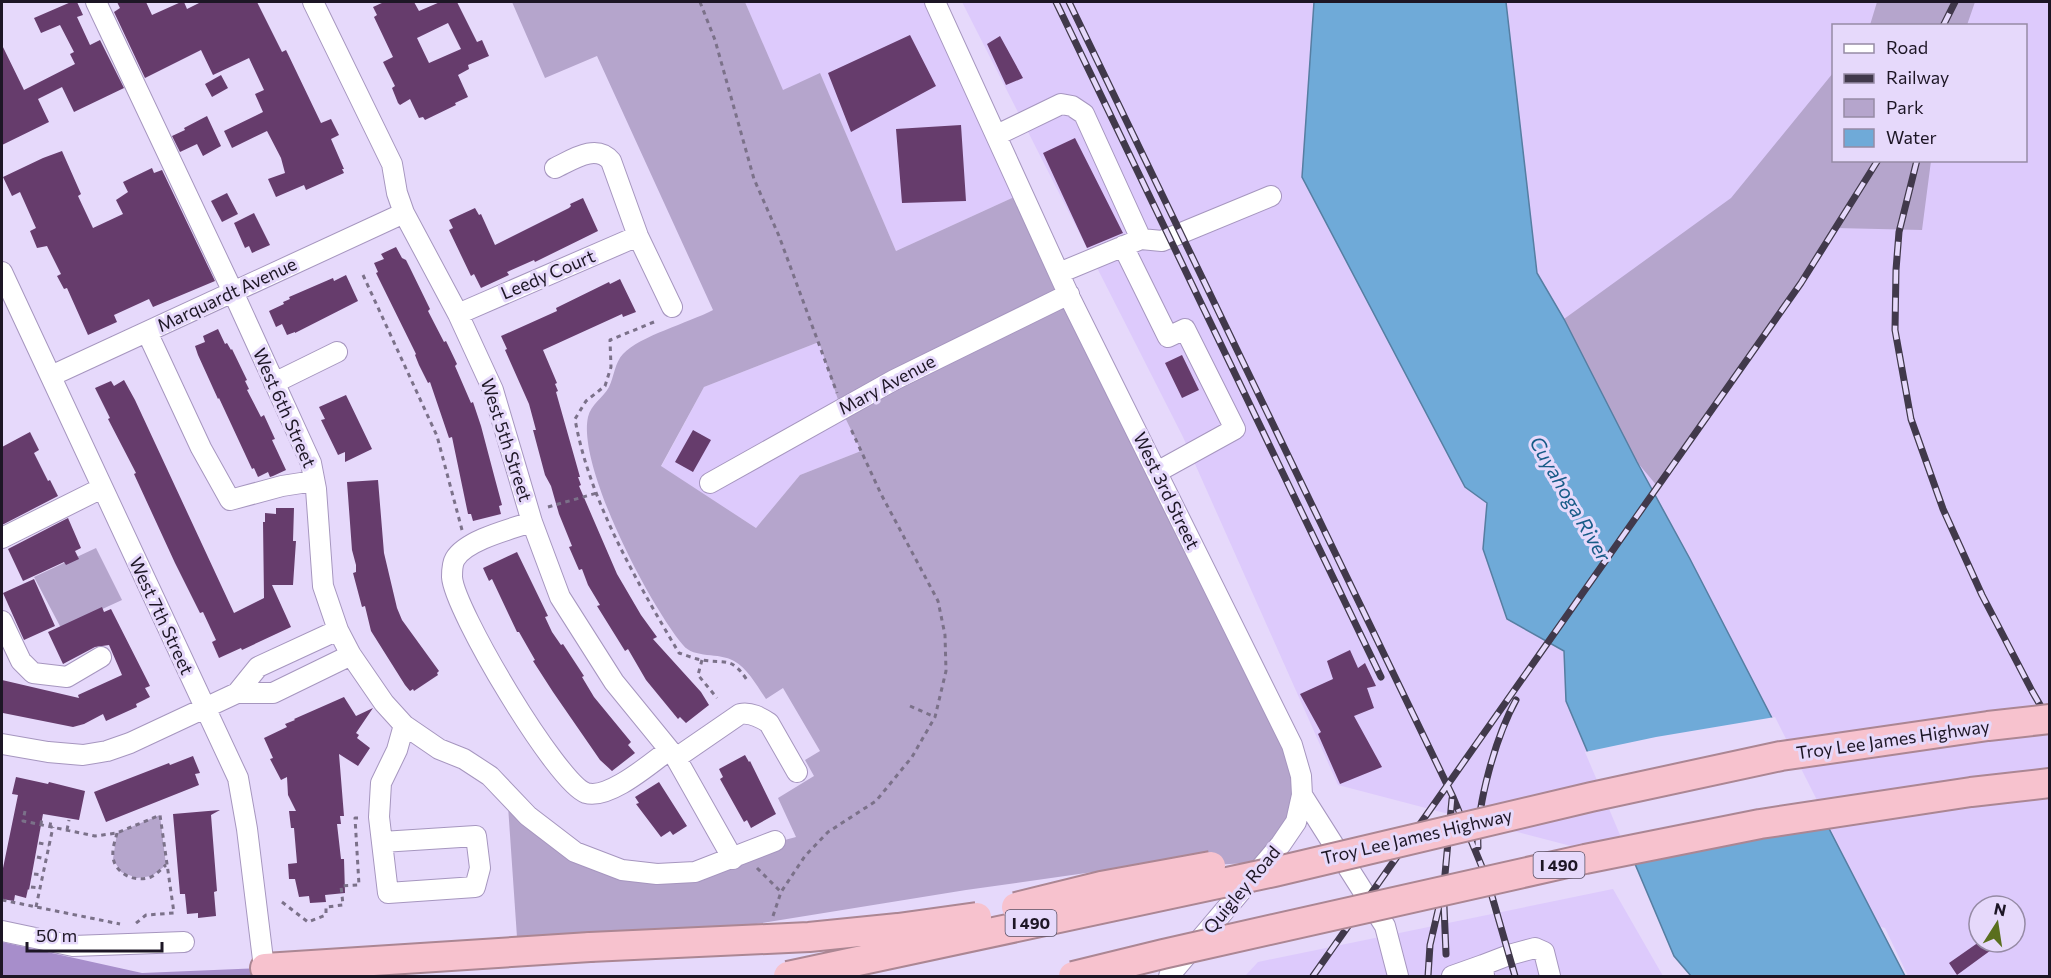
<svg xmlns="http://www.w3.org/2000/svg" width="2051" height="978" font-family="Commissioner,sans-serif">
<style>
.built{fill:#ddcafc;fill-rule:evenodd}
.green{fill:#b5a5cc;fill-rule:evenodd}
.forest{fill:#a78ecb}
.water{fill:#6faad8;stroke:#567ea2;stroke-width:1.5}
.pier{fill:#e6d9fb}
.building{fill:#663c6c;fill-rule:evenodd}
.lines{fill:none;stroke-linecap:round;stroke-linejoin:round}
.minor-casing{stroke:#a696bf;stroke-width:22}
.highway-casing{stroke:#ab8693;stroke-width:32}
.path{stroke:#7b7189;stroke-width:3;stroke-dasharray:4.5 4.5;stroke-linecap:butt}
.minor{stroke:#fff;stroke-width:20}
.highway{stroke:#f7c2ce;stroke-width:28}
.rail-casing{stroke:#41394b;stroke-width:7}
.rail{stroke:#e6d9fb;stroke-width:4.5;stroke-dasharray:14;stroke-linecap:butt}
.highway-bridge-casing{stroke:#ab8693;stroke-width:32;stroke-linecap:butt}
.highway-bridge{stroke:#f7c2ce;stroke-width:28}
.labels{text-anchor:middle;stroke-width:6;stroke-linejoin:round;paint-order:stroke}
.shield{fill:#e6d9fb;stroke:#595065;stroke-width:1.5}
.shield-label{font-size:16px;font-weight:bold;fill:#1d1625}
.street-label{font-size:18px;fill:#1d1625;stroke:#e6d9fb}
.water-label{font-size:20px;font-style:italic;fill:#175b87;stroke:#e6d9fb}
</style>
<rect width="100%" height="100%" fill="#e6d9fb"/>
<path class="built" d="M745 2H935L1023 193 896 251 820 74 783 91Z
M962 2H2049V976H1908L1885 928 1338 785 1183 437ZM1834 26H2026V160H1834ZM1979 906H2015V942H1979Z
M819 342 841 409 861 451 800 475 756 528 661 467 704 387Z
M1613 889 1663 976H1245L1258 962Z"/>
<path class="green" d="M512 2H745L783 90 820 73 896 251 1023 193 1292 745 1302 795 1258 872 1247 863 1093 872 966 890 744 926 518 952 507 791 575 852 657 874 796 837 778 798 814 776 805 760 820 751 783 688 766 699C757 686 748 669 734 661 719 652 694 659 683 645 650 606 577 467 588 417 591 404 603 398 609 387 614 377 615 362 623 354 640 336 688 323 713 310L597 56 545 78ZM819 342 841 409 861 451 800 475 756 528 661 466 704 387Z
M1877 2H1975L1967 25H1870Z
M1833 73 1834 160 1931 161 1922 230 1835 228 1658 487 1637 462 1564 319 1731 198Z
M96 548 122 600 61 628 34 577Z
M160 815 166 865 152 876 137 878 121 872 113 859 117 833Z"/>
<path class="forest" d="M2 942 142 973 265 968V976H2Z"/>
<path class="water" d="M1314 2H1506L1537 273 1564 319 1637 462 1690 559 1905 976H1691L1674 956 1566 701 1564 651 1507 619 1483 549 1487 503 1465 487 1302 177Z"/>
<path class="pier" d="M1775 717 1830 826 1631 861 1585 752 1656 737Z"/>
<path class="building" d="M71 2H77L83 15 77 17 90 45 100 40 124 88 74 112 62 87 38 99 49 122 2 145V45L24 90 75 64 70 54 74 52 60 25 41 33 34 18Z
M117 2H146L152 15 181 2H184L187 9 201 2H257L282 52 286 50 321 123 331 119 339 135 331 139 344 169H342L344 173 306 190 304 185 276 197 268 179 285 173 281 158 267 131 232 148 224 131 263 112 255 94 264 90 249 58 213 75 201 50 145 78 114 12 120 8Z
M384 2H414L419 11 440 2H457L477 42 482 40 489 56 468 65 469 69 458 75 468 97 455 103 456 105 425 120 423 117 419 118 410 99 400 105 398 103 392 88 395 86 383 62 393 57 374 17 377 15 373 7ZM448 23 461 49 429 63 417 38Z
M910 35 936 86 851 132 828 73Z
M1000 36 1023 78 1006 85 987 44Z
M221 75 228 88 212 97 205 84Z
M207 116 221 146 203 156 197 144 180 152 172 136 185 130 184 128Z
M961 125 966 201 902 203 896 129Z
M1075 138 1123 233 1087 248 1043 153Z
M62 151 81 194 78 196 93 228 123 214 116 200 128 192 123 182 152 168 154 173 162 170 215 281 153 307 149 299 114 315 117 322 88 335 67 288 64 289 57 276 61 274 47 246 37 248 30 231 36 228 20 192 12 196 3 177 43 158Z
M227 193 238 214 222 222 211 201Z
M583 198 598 231 535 262 534 260 507 272 509 275 481 288 474 274 471 276 449 230 453 228 449 220 475 208 479 215 481 214 495 245 569 208 571 206 570 204Z
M254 213 270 245 252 253 249 246 245 248 234 223Z
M396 247 402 258 406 260 410 268 430 309 428 311 444 342 446 341 457 364 455 366 471 403 473 402 481 426 495 479 502 505 499 506 501 514 473 521 471 514H468L452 437 449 438 430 382 428 383 419 365 415 355 416 354 376 273 378 272 374 263 384 259 381 254Z
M346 275 358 301 295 333V332L287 335 282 324 276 327 269 311 284 304 283 302 290 299 289 297 333 278 334 281Z
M620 279 636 312 623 317 622 314 543 350 557 383 555 384 558 391 556 392 580 477H578L581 485 579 486 617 574 641 615 657 637 653 639 701 692 709 705 686 723 680 717 678 719 646 680 628 649 625 651 597 606 600 605 588 585 582 569 579 570 569 547 572 546 559 514 551 486 545 475 533 430H536L529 404 505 350 507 349 501 336 557 311 556 308 609 282 610 284Z
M218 329 225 344 227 343 231 350 232 349 247 380 245 381 249 389 247 390 261 417 264 415 275 439 272 440 286 470 273 476 270 477 268 472 258 477 254 468 252 469 219 398 218 399 198 355 195 346 205 342 203 336Z
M1182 355 1199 390 1182 398 1165 363Z
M124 380 135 400 234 613 264 598 263 522H265V513L276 514V508H294L293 541H296L293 585H272L291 627 242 650 241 648 219 658 212 642 216 640 203 612 200 613 175 563 134 474 136 473 108 419 110 418 95 388 111 381 114 386Z
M346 395 372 449 345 462V452L338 455 321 420 325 419 319 407Z
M693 430 711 440 693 472 675 462Z
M30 432 39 450 34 453 48 481 50 480 58 496 2 525V447Z
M378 480 384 553 397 608 402 620 439 671 437 673 438 675 414 691 413 689 410 691 405 685 371 631 365 606 362 607 353 573 356 572V565L352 550 347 482Z
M68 518 81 548 75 551 79 559 66 565 64 562 23 581 8 549Z
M517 552 548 616 545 617 552 632 561 645 563 644 584 676 582 677 594 697 631 742 628 745 635 753 612 771 600 760 553 692 533 661 535 660 519 632H517L492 579 489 581 483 568Z
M34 579 55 626 24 640 3 593Z
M102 607 104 612 111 609 150 686 145 688 150 697 136 704 137 707 106 721 103 714 84 724 73 727 3 713 2 680 79 698 78 695 122 675 109 645 95 647 63 664 48 632Z
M1350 650 1358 668 1365 663 1376 686 1367 688 1374 708 1354 716 1382 767 1340 784 1318 734 1321 732 1300 694 1333 679 1327 661Z
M344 697 356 716 373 708 356 733 359 735 357 738 370 748 358 766 339 754 344 816H340L341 824H337L341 859H344L345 893 325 895 326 902 310 903 309 896 299 897 295 879H289L288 864 297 863 294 828H291L289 811H296L288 795 287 777 281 780 270 759 273 758 264 738 287 727 285 724 295 720 294 719Z
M745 755 749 762 750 761 776 814 751 828 747 820 744 822 720 779 723 777 719 769Z
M193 756 200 773 195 774 199 785 106 822 94 792 169 763 170 765Z
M16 777 48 784 49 782 85 791 79 820 43 814 29 890 28 889 26 898 15 895 14 901 2 899V873L18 795 12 794Z
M659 782 687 826 673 835 670 831 661 837 636 804 639 803 635 797Z
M220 810 211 815 217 891 214 892 216 916 198 918V913L187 914 185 894H180L173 814Z
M1979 942H1996L1998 945 1957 975 1949 963Z"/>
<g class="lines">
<g class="minor-casing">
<path id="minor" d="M96 2 233 292 311 463 316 489 323 586 338 630 351 655 384 703 404 725 439 749 464 759 490 776 528 816 575 852 622 870 657 874 695 872 775 841
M313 2 392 164 397 193 404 213 458 314 493 390 532 522 560 597 614 682 676 758 733 859
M935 2 1071 300 1292 745 1301 776 1302 795 1385 926 1398 976
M997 135 1061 104 1072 106 1084 114 1141 239
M555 168C572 160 596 143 611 161L638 236 672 307
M1123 246 1168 337 1185 329 1235 429 1157 472
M2 272 238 778 247 829 265 976
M1059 273 1141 239 1162 241 1271 196
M458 314 638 236
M147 332 201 448 230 500 282 486 314 481
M51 376 404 213
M274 383 337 352
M710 483 894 380 1069 294
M532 522C511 529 466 540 455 559 452 564 452 572 452 577 454 610 557 783 586 793 609 800 651 763 669 750
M2 538 102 488
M2 621 21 661 33 673 67 677 101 657
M237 693 258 667 338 630
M2 744 48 752 83 755 107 751 130 743 237 693H273L351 655
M676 758 740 714C751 712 760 717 769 723L797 772
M382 842 476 836 480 868 475 887 388 893 379 817 381 783 397 750 404 725
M2 931 73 946 184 942
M1483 965 1509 955 1535 948 1544 952 1550 976
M1169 976 1281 844 1296 822 1302 795
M1452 976 1483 965 1484 976"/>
</g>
<g class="highway-casing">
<path id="highway" d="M265 968 590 947"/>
</g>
<path class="path" d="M700 2 715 40 754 179 779 236 837 393
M363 275 437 436 462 530
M654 322 610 340 611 367 605 386 586 401 575 419C589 500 637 582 679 653 686 655 694 659 702 660 726 664 731 656 747 680
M548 507 597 493
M702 660 698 675 717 698
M910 706 935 717
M25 811 23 821 95 836 117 833 160 815 174 913 146 915 135 924
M41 825 42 816
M50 827 51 819
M67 830 69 820
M117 833C115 841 112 849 113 857 115 874 135 883 151 877 157 874 161 869 166 865
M39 843 49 845
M37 857 46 859
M757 868 781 892
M34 874 43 875
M31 887 40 888
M2 900 120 924
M282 902 308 922 326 915V907L343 905 341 886 359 885 355 818H361
M36 907 53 827
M773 916 781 892 805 856 828 832 876 801 912 757 935 717 946 671 945 635 938 601 881 494 850 427"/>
<use href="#minor" class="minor"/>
<use href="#highway" class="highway"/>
<g class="rail-casing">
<path id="rail" d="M1056 2 1381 677
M1069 2 1453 797 1487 879 1515 976
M1943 26 1955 2
M1917 160 1899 232 1896 270 1895 330 1911 419 1943 509 1982 595 2032 691 2050 722
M1478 847C1476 806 1496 736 1516 700
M1444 906 1446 954
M1313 976 1801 283 1878 160
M1428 976 1430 945 1444 885 1452 799"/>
</g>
<use href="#rail" class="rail"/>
<g class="highway-bridge-casing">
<path id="highway-bridge" d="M1016 907 1101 886 1211 866
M590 947 809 937 898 928 977 917
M788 976 1274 872 1591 797 1781 756 1988 726 2050 719
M1073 976 1163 954 1585 859 1760 824 1971 792 2050 783"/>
</g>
<use href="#highway-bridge" class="highway-bridge"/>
</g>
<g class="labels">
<g class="shield">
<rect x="1533.5" y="852" width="51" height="26" rx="4.5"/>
<rect x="1005.5" y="910" width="51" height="26" rx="4.5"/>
</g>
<g class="shield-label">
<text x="1559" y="871">I 490</text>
<text x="1031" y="929">I 490</text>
</g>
<g class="street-label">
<text transform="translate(548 275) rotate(-23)" y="6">Leedy Court</text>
<text transform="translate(227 295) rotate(-25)" y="6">Marquardt Avenue</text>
<text transform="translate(887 385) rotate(-28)" y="6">Mary Avenue</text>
<text transform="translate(284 408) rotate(66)" y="6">West 6th Street</text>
<text transform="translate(506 440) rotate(72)" y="6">West 5th Street</text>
<text transform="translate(1166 491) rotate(64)" y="6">West 3rd Street</text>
<text transform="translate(161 616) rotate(65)" y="6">West 7th Street</text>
<text transform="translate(1893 740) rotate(-8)" y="6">Troy Lee James Highway</text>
<text transform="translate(1417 837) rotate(-13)" y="6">Troy Lee James Highway</text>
<text transform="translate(1242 890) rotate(-50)" y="6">Quigley Road</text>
</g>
<g class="water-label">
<text transform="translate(1570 499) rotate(60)" y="7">Cuyahoga River</text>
</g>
</g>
<rect width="2051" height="978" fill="none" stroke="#1d1625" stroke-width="6"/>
<rect x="1832" y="24" width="195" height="138" fill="#e6d9fb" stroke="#968ba5" stroke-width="1.5"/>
<rect x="1844" y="44" width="30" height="9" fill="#ffffff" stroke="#968ba5" stroke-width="1.5"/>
<text x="1886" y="54" font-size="18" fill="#1d1625">Road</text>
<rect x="1844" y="74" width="30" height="9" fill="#41394b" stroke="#968ba5" stroke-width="1.5"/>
<text x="1886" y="84" font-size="18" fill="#1d1625">Railway</text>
<rect x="1844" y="99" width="30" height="18" fill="#b5a5cc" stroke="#968ba5" stroke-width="1.5"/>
<text x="1886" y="114" font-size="18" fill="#1d1625">Park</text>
<rect x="1844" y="129" width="30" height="18" fill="#6faad8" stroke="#968ba5" stroke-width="1.5"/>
<text x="1886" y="144" font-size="18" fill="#1d1625">Water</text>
<g transform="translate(1997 924) rotate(12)"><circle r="28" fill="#e6d9fb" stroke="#968ba5" stroke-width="1.5"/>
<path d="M0-4.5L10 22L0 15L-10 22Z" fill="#5a6f1e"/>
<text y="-9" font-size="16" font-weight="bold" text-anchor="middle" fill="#1d1625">N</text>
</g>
<path d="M27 942v9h135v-9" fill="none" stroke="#1d1625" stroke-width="3"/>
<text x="36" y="942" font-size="18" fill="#1d1625" stroke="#e6d9fb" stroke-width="4.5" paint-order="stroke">50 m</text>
</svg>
